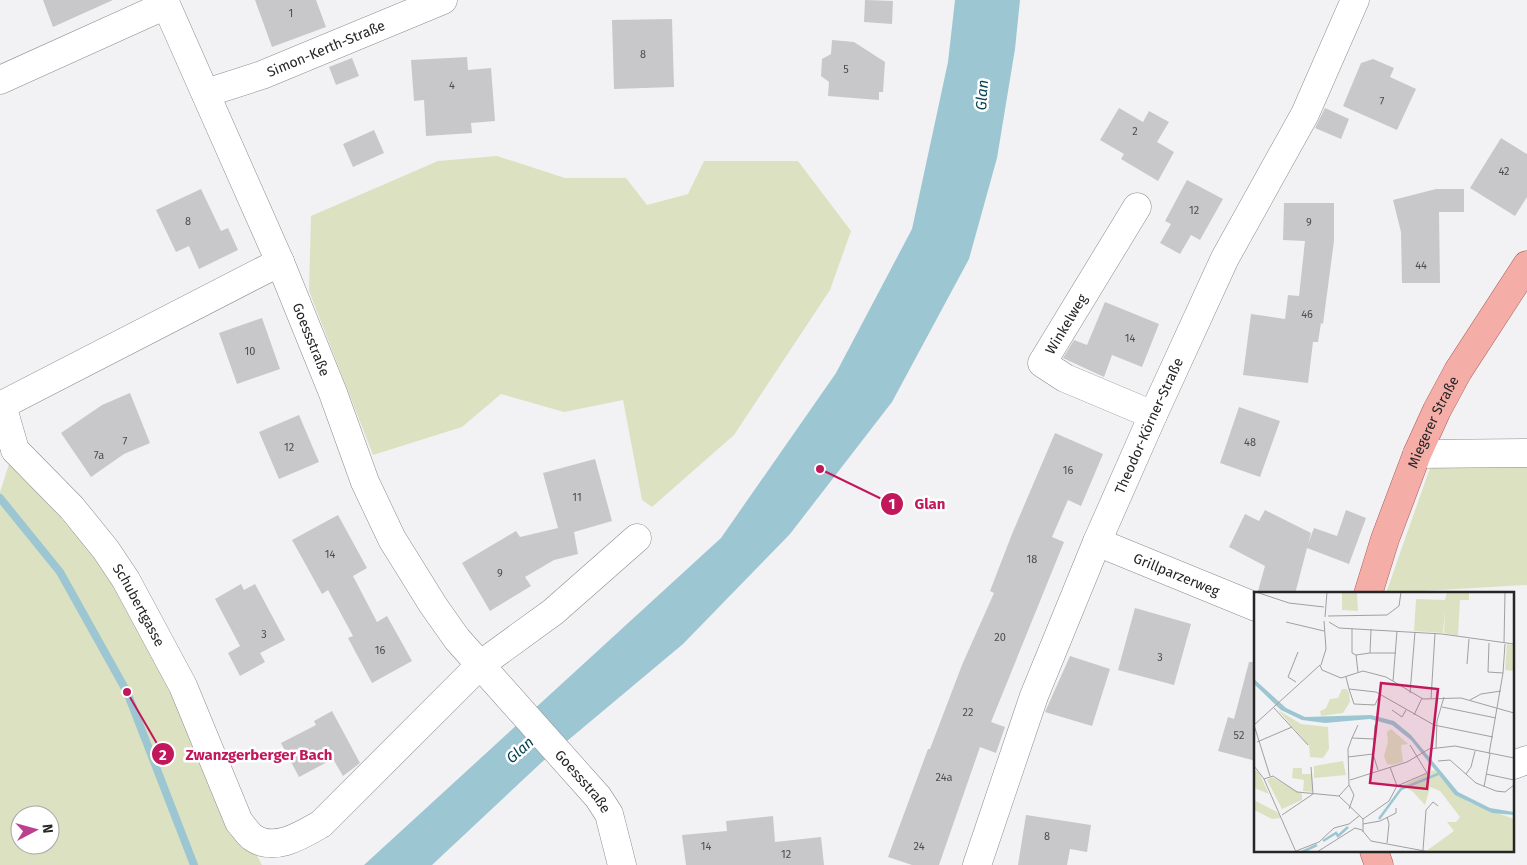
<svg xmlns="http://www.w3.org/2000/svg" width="1527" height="865" font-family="'Fira Sans',sans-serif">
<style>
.green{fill:#dce2c1;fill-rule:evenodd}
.water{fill:#9dc6d3}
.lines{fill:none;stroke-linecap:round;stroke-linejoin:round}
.stream{stroke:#9dc6d3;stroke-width:8}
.building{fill:#c8c8ca}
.minor-casing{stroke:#8c8c8f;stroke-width:29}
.major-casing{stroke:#a75a54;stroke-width:29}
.minor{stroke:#fff;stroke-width:28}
.major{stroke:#f5ada7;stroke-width:28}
.labels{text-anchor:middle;stroke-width:5;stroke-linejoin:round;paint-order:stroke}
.number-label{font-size:11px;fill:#4d4e4e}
.street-label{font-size:14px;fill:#242525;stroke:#fff}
.water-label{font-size:15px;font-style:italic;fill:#054351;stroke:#fff}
.inset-river{fill:none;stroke:#9dc6d3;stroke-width:2.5}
.inset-road{fill:none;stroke:#a0a0a1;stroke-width:1}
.view{fill:#c2185b;fill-opacity:0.15;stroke:#c2185b;stroke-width:2.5}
.inset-edge{fill:none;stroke:#242525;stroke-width:2.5}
.leader{fill:none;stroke:#c2185b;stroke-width:2}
.callout-dot{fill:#c2185b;stroke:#fff;stroke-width:2}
.mark-label{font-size:15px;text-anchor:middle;font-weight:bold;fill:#fff}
.callout-label{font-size:15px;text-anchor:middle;font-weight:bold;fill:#c2185b;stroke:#fff;stroke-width:5;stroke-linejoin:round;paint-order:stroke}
</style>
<rect width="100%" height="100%" fill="#f2f2f4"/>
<path class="green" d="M497 156 565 178H626L647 205 688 194 704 161H798L851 231 830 290 734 435 652 507 642 500 623 400 564 412 501 394 462 427 373 455 309 291 311 216 438 161Z
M10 461 111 574 262 865H0V492ZM20 815H50V845H20Z
M1431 465H1527V585L1386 593Z"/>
<path class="water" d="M955 0H1020L1015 49 997 158 969 259 892 402 790 534 683 644 542 762 432 865H364L721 538 836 373 912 229 948 62Z"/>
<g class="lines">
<path class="stream" d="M0 498 60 572 127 692 194 865"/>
</g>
<path class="building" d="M43 0H113L53 27Z
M255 0H316L326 27 272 47Z
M865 0 893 1 892 24 864 22Z
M672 19 674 87 614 89 612 20Z
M832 40 854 42 885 62 883 92H879V100L828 96 829 82 821 76 822 59 831 54Z
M467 57 468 70 491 68 495 121 471 123 472 133 426 136 424 100 414 101 411 60Z
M352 58 359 76 336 85 329 67Z
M1373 59 1394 68 1390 77 1416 89 1397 130 1343 106 1361 63Z
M1119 108 1143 122 1149 111 1169 122 1157 142 1174 152 1158 181 1121 159 1124 154 1100 140Z
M1325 108 1349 119 1341 139 1315 128Z
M374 130 384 153 353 167 343 144Z
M1501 138 1527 154V197L1515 216 1470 188Z
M1187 180 1223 199 1200 240 1191 235 1180 254 1160 243 1171 224 1165 221Z
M201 189 221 231 228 228 238 250 199 269 189 246 176 252 156 210Z
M1436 189H1464V212H1439L1440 283H1402L1401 232 1393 200Z
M1284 203H1334V241L1323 324 1321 323 1318 342H1313L1308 383 1243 375 1251 314 1285 319 1288 295 1299 296 1305 241 1283 240Z
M1105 302 1159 324 1142 367 1112 355 1104 377 1063 358 1074 340 1087 345Z
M262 318 280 369 237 384 219 333Z
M130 393 150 443 124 454 91 477 61 433 102 405Z
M1239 407 1280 421 1260 477 1220 463Z
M299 415 319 462 279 479 259 432Z
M1055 433 1103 454 1081 506 1068 500 1052 537 1064 542 991 722 1005 727 996 753 980 747 939 865H912L888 857 928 749H930L962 665 994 593 990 591 1012 534Z
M595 459 612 521 574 532 578 554 554 560 525 577 531 586 490 611 462 563 516 531 520 537 558 528 543 473Z
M1265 510 1311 533 1308 544 1314 528 1337 536 1346 510 1366 518 1349 564 1307 548 1295 594H1264L1258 591 1265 566 1229 547 1245 514 1259 521Z
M338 515 367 568 353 576 377 622 387 616 412 661 372 683 348 638 353 636 328 590 322 594 292 540Z
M241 584 244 590 255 584 285 640 260 653 265 662 240 676 228 653 240 646 215 599Z
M1135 608 1191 624 1174 685 1118 670Z
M1070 656 1110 669 1092 726 1045 712Z
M1249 662H1256V761L1218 751 1228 717 1234 719Z
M332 711 360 763 343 776 333 759 299 777 281 743 316 725 314 721Z
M1026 815 1091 825 1087 852 1070 849 1067 865H1018Z
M773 816 775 842 821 837 824 865H686L682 835 727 831 726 821Z"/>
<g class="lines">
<g class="minor-casing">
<g id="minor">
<path id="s1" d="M164 0 280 262 333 393 365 482 392 539 433 605 457 639 598 797 609 814 622 865"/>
<path d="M0 80 166 5"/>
<path id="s2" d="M206 93 262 75 443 0"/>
<path d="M1137 207 1042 363 1065 378 1153 415"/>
<path id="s3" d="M280 262 2 405 15 450 72 508 106 550 126 580 183 686 239 822C243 826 247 833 252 837 274 853 302 835 321 824L480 665 553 612 637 538"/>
<path d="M1417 454 1527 453"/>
<path id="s4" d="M1097 542 1256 607"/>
<path d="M1513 765 1527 760"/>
<path id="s5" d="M977 865 1034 696 1097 542 1153 415 1225 258 1305 114 1355 0"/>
</g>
</g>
<g class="major-casing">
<g id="major">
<path id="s6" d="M1368 594 1385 539 1417 454 1437 410 1458 371 1527 265"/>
<path d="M1374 851 1379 865"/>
</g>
</g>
<use href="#minor" class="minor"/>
<use href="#major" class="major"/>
</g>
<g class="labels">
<g class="number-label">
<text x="291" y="17">1</text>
<text x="643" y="58">8</text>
<text x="846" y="73">5</text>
<text x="452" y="89">4</text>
<text x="1382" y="105">7</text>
<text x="1135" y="135">2</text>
<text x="1504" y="175">42</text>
<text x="1194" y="214">12</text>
<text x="188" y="225">8</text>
<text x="1309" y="226">9</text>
<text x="1421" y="269">44</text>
<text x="1307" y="318">46</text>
<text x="1130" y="342">14</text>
<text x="250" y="355">10</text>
<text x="125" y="445">7</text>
<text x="1250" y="446">48</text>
<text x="289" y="451">12</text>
<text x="99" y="459">7a</text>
<text x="1068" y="474">16</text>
<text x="577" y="501">11</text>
<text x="330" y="558">14</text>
<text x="1032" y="563">18</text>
<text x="500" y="577">9</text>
<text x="264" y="638">3</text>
<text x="1000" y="641">20</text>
<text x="380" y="654">16</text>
<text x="1160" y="661">3</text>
<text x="968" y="716">22</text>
<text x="1239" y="739">52</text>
<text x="944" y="781">24a</text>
<text x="1047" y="840">8</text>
<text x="706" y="850">14</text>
<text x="919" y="850">24</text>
<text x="786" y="858">12</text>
</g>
<g class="street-label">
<text dy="5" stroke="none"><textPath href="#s2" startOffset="128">Simon-Kerth-Straße</textPath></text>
<text transform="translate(1066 324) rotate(-59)" y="5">Winkelweg</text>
<text dy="5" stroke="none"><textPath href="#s1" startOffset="370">Goessstraße</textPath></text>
<text dy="5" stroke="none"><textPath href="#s6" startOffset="184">Miegerer Straße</textPath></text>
<text dy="5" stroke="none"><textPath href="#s5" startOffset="472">Theodor-Körner-Straße</textPath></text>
<text dy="5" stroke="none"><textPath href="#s4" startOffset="86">Grillparzerweg</textPath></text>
<text dy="5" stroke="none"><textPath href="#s3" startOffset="559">Schubertgasse</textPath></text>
<text dy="5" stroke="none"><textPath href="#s1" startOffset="895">Goessstraße</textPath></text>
</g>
<g class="water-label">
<text transform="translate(982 95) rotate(-86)" y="5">Glan</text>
<text transform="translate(520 750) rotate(-41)" y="5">Glan</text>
</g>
</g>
<g transform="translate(1254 592)">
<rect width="260" height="260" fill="#f2f2f4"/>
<path d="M88 0H103L104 19 88 18ZM193 0H215V8H206L204 44 190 41 191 18 189 41 160 39 162 7 191 8ZM253 52 259 53 260 79 251 78ZM88 97H93L95 101 96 110 89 121 67 124 66 119 72 116 76 107 84 106ZM24 118 47 132 74 135 75 157 69 166 56 165 55 154ZM137 137 154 152 147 153 149 170 138 173 133 172 130 164 134 150 133 140ZM89 169 92 183 60 186V174ZM39 176H48V182H58L59 200 49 199 50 188 38 186ZM0 177 5 181 15 202 0 196ZM180 178 214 210 260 227V260L172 259 200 239 193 230H202L206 225 186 199 176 195 171 213 158 199 147 194ZM18 185 48 202V208L28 217 13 188ZM0 208 23 220 27 226 18 227 0 218Z" fill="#dce2c1"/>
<path d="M0 87 32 116 51 125 117 123 140 129 157 143 204 200 236 216 260 220V223L238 221 201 203 157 148 138 133 116 127 71 131 48 128 27 118 0 92Z" fill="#9dc6d3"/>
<path class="inset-river" d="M125 227 147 197 184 182M69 249 82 241 84 244 94 235M48 260 63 253"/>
<path class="inset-road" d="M2 0 35 11 70 15M74 24 133 23 145 14 147 0M71 25 73 0M32 30 70 39M75 30 85 36 188 42 260 52M98 36V61L102 63 104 80M235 51 234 80 249 81M250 51 251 0M116 61H142M102 63 116 61 117 37M213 72 215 47M67 73 72 57 70 29M92 85 95 97 122 100 180 133 239 145M139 89 143 39M42 90 34 85 44 60M95 97 100 112 121 113 126 102M156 101 161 40M177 107 181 41M216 108 227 102 247 99M188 115 242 126M20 116 54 153M138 118 148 125 152 118M160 123 168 106M0 133 16 184M0 133 66 73 68 78 87 86 109 79 132 85 169 107 207 106 260 121M104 133 98 146 120 147 121 133M120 147 119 162 124 178M3 150 38 135M182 156 183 129 190 105M235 162 249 81 251 52M94 165 119 162M184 169 196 168 222 191 242 199 251 200 260 193M0 174 10 187 42 260M57 175 59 202M136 175 143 194 173 181 156 153M212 182 217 175 221 159M232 182 260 188M10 187 19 184 43 200 85 204 109 227V240M96 188 153 170 175 157 201 154 260 166M230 195 236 162M85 204 95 193 94 157 98 146M95 217 100 203 95 193M28 223 59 202M133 225 135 232 133 251M109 227 135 209 143 194M109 232 126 229 142 221V216M169 258 172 218 179 210 184 214M42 259 65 250 80 236 95 232 105 224M63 260 101 236 108 238 117 249 176 260"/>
<path class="view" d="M127 91 184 97 173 197 116 191Z"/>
<rect width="260" height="260" class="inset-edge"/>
</g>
<path class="leader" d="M820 469L892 504M127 692L163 754"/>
<g class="callout-dot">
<circle cx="820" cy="469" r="5"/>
<circle cx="127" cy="692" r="5"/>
<circle cx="892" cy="504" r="12"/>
<circle cx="163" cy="754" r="12"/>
</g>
<g class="mark-label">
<text x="892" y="509">1</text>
<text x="163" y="760">2</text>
</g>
<g class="callout-label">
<text x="930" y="509">Glan</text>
<text x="259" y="760">Zwanzgerberger Bach</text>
</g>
<g transform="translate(35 830) rotate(84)"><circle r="24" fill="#ffffff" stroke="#a7a8a8"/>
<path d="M0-4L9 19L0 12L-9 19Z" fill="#bc4091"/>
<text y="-8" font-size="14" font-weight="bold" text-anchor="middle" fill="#242525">N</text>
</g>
</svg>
